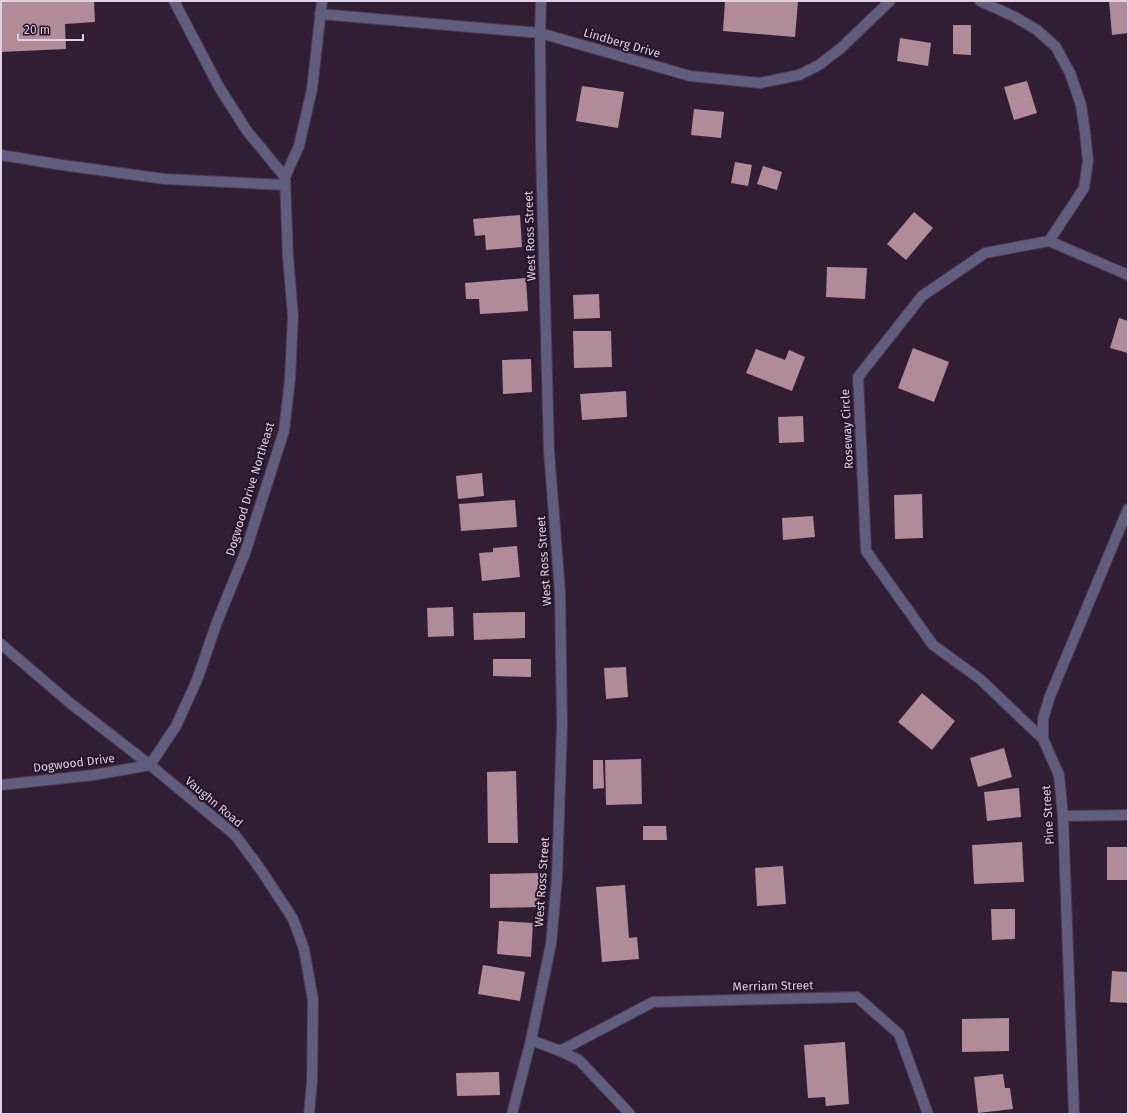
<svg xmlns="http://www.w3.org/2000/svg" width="1129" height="1115" font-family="'Fira Sans',sans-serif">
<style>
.building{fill:#b18b98}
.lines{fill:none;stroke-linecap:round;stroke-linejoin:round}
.minor-casing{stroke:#4d3a50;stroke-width:12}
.minor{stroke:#605d7e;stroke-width:10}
.labels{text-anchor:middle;stroke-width:4;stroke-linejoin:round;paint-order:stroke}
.street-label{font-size:12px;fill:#dfd1e1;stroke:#27132a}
</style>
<rect width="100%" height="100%" fill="#311d34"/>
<path class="building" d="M1 1H94L95 22 65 24 66 49 1 52Z
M725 1H798L795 37 723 31Z
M1109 1H1128V33L1112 35Z
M953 25H971V55L953 54Z
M900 38 931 43 928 66 897 61Z
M1027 81 1037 113 1014 120 1004 87Z
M582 86 624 92 618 128 576 121Z
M694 109 724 112 721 138 691 135Z
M735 162 752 165 748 186 731 183Z
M763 166 782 172 777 190 757 184Z
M914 212 933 228 906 260 887 244Z
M520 215 522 247 486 250 485 235 475 236 473 219Z
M827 267 867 268 865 299 826 297Z
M526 278 528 311 480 314 479 299H466L465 283Z
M599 294 600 318 574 319 573 295Z
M1119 318 1128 321V353L1110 348Z
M573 331H611L612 367 574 368Z
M913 348 949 362 934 402 898 388Z
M756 349 785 360 789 350 805 357 792 391 746 373Z
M531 359 532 392 503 394 502 360Z
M626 391 627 417 582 420 580 394Z
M803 416 804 442 779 443 778 417Z
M482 473 484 496 458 499 456 476Z
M922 494 923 538 895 539 894 495Z
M515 500 517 527 461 531 459 504Z
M813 516 815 537 783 540 782 518Z
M517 546 520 577 482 581 479 553 493 552V548Z
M453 607 454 636 428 637 427 608Z
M525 612V638L474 640 473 613Z
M493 659H531V677L493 676Z
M626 667 628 697 606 699 604 668Z
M922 693 955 721 932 750 898 722Z
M1004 748 1012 777 978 787 970 758Z
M641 759 642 804 606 805 605 760Z
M593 760H603L604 788 593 789Z
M516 771 518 843H488L487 772Z
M1019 788 1021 817 987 821 984 792Z
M643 826H666L667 840H643Z
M1022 842 1024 882 974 884 972 845Z
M1107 847H1128V880H1107Z
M783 866 786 904 757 906 755 868Z
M539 873 540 907 490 908V874Z
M625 885 629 938 637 937 639 959 602 962 596 887Z
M991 909H1015V939L992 940Z
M499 921 533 923 531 957 497 954Z
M483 965 525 972 520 1001 478 994Z
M1112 971 1128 972V1003L1110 1002Z
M1009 1018V1051L962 1052V1019Z
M845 1042 849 1104 826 1106 825 1097 808 1098 804 1045Z
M499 1072 500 1095 457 1096 456 1073Z
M1003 1074 1005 1088H1010L1013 1109 978 1113 974 1077Z"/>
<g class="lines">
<g class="minor-casing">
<path id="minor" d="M174 1 219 87 247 131 285 177
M980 1 1015 17 1037 30 1056 47 1070 73 1081 105 1085 132 1088 161 1084 188 1049 241
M320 14 540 33 690 76 760 83 799 75 819 65 841 48 890 1
M1 155 62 165 165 179 285 185
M1 644 70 703 150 765 235 835 261 870 293 919 304 949 313 1000 312 1082 309 1114
M1043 739 980 679 933 645 866 551 858 377 922 296 985 253 1049 241 1128 275
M150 765 176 726 197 680 217 622 245 553 284 431 290 379 293 316 288 257 285 177 299 146 312 89 322 1
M1 785 94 775 150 765
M1063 816 1128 815
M531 1040 560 1051 579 1060 630 1114
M560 1051 653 1002 857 997 899 1034 928 1114
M512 1114 531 1040 551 944 557 877 562 725 560 592 549 451 541 148 540 33 541 1
M1074 1114 1063 816 1059 775 1043 739V719L1050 696 1128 509"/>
</g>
<use href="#minor" class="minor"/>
</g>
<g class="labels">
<g class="street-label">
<text transform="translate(622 43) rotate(16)" y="4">Lindberg Drive</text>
<text transform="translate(530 236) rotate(-92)" y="4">West Ross Street</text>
<text transform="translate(847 429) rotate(-93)" y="4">Roseway Circle</text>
<text transform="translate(250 489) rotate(-73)" y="4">Dogwood Drive Northeast</text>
<text transform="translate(544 561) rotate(-94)" y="4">West Ross Street</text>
<text transform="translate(74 763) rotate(-7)" y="4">Dogwood Drive</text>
<text transform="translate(214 802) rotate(40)" y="4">Vaughn Road</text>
<text transform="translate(1048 815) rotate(-94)" y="4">Pine Street</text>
<text transform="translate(542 882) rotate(-86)" y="4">West Ross Street</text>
<text transform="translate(773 986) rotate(-1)" y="4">Merriam Street</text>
</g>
</g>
<rect width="1129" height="1115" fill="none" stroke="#dfd1e1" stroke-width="4"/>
<path d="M18 34v6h65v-6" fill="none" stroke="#dfd1e1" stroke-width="2"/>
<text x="24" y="34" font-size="12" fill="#dfd1e1" stroke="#27132a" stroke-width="3" paint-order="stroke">20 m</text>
</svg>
